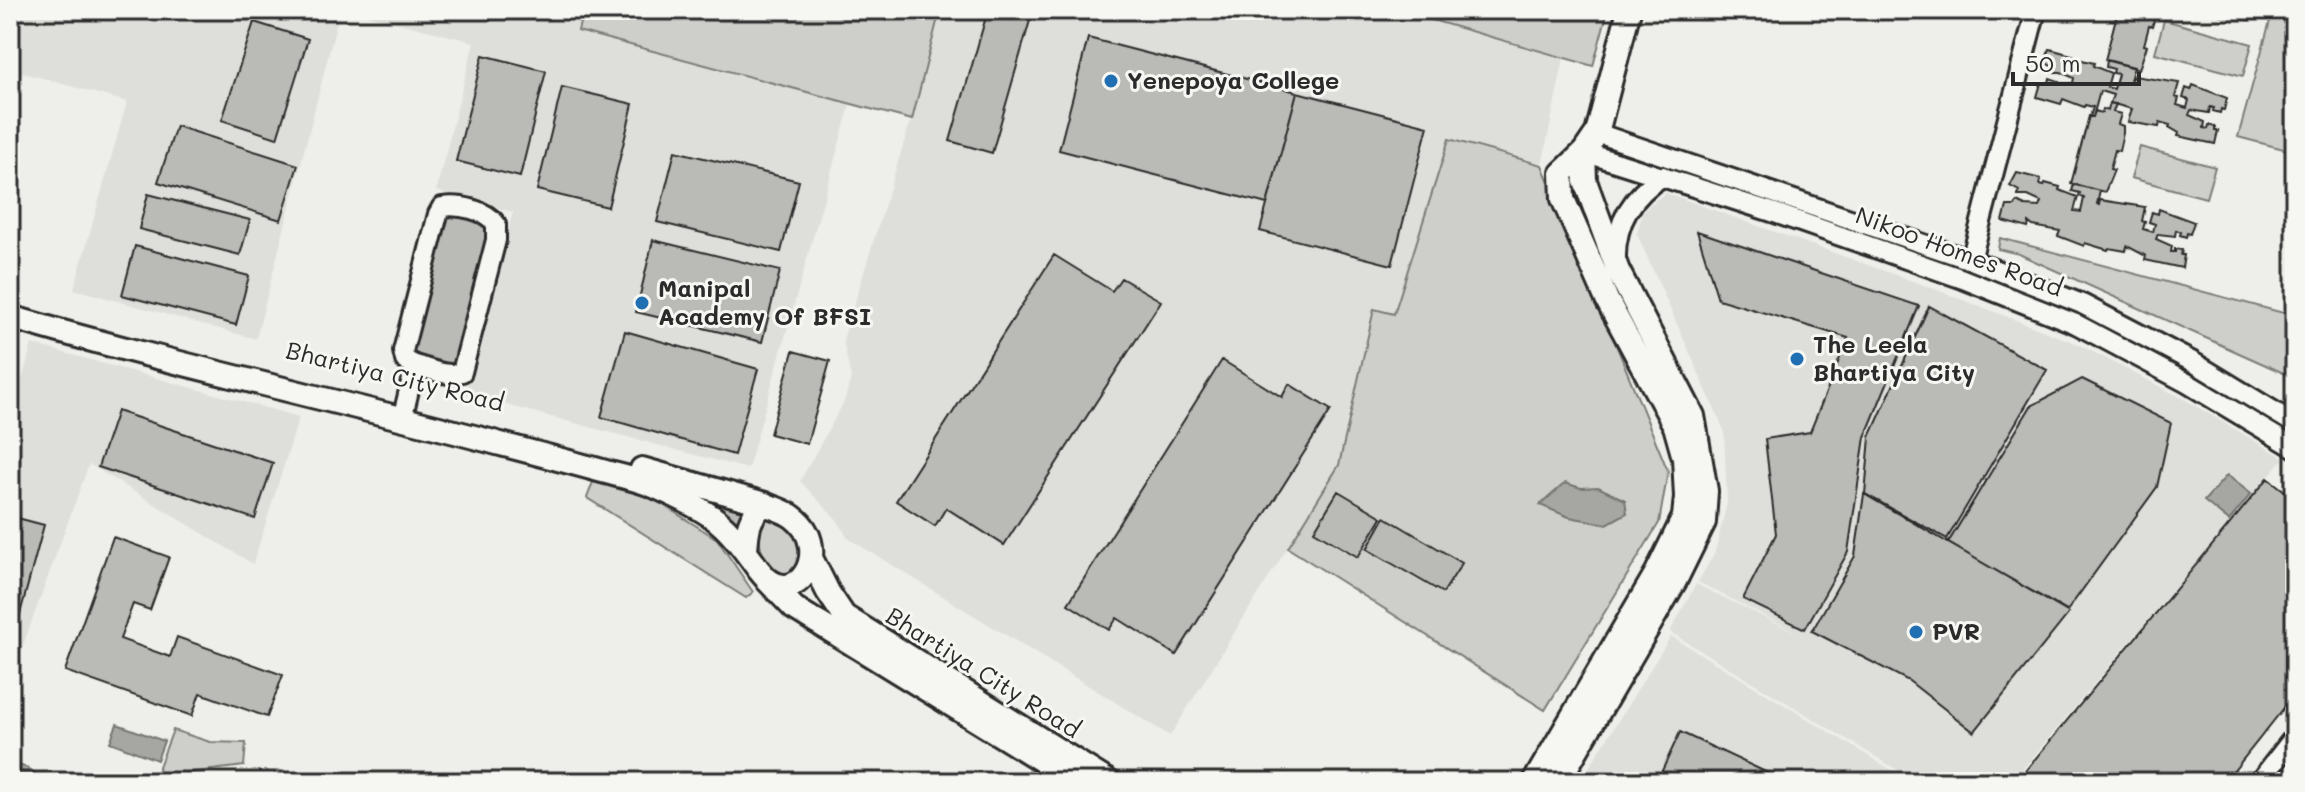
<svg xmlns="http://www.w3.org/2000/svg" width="2305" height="792" font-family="Mali,sans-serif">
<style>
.built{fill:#dededb}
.green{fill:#cececa;stroke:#7c7c7a;stroke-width:2}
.water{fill:#a6a6a3;stroke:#757573;stroke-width:2}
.building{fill:#babab7;stroke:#2b2b2b;stroke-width:2}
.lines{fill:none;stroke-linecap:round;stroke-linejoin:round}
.minor-casing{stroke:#2b2b2b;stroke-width:24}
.tertiary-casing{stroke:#2b2b2b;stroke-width:28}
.minor{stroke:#f6f6f2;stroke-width:18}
.tertiary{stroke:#f6f6f2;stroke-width:22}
.poi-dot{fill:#1f6fb2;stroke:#f6f6f2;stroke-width:3}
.labels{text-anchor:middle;stroke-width:6;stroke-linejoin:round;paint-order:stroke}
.poi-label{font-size:24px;font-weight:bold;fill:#2b2b2b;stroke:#f6f6f2;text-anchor:start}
.street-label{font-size:24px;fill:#2b2b2b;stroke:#f6f6f2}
</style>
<rect width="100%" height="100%" fill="#eeeeea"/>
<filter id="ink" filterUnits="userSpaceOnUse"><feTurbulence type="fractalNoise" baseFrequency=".0125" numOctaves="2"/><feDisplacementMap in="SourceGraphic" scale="16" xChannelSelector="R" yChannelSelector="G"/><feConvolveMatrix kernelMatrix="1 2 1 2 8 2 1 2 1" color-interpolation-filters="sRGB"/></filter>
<g filter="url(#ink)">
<path class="built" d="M10 10H340L256 339 74 289 127 102 10 69Z
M347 10H1397L1564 58 1542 165 1449 140 1394 314 1373 309 1339 465 1170 736 848 538 838 521 800 481 844 402 851 378 843 340 911 120 850 105 748 469 465 394 513 212 436 191 474 42Z
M1666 193 1932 288 2078 344 2182 398 2284 458 2012 782H1911L1909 777 1670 632 1696 584 1805 637 1698 582 1715 552 1727 503 1724 430 1637 234 1642 214 1649 205Z
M32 344 299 417 253 564 89 464 10 681V424Z
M1671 636 1908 780 1909 782H1580Z"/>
<path class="green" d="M583 10H940L912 120 578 31Z
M1397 10H1608L1593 66Z
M2273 10H2295V152L2238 137Z
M2164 20 2252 44 2243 76 2155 53Z
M1449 139 1542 165 1668 471 1659 523 1545 710 1288 548 1339 465 1374 309 1394 314Z
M2140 147 2215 167 2206 198 2131 178Z
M2000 238 2295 316V346L2288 375 2019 254 1998 249Z
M593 482 652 498 717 539 753 592 746 598 587 498Z
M767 517H780L798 535 804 565 787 578C762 564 761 556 758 528Z
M173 730 210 742 246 743 244 766 155 777Z"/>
<path class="water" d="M2227 475 2251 494 2229 521 2204 501Z
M1565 483 1581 488 1598 487 1625 500 1627 513 1607 524 1569 517 1540 505Z
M117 724 164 741 157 760 110 742Z
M10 764C23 765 36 770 41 782H10Z"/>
<path class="building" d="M988 10H1033L992 153 950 141Z
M2118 10H2157L2152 27 2149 26 2144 45 2147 46 2139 69 2105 60Z
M2212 10H2251L2249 20 2212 13Z
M254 22 308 39 277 138 222 120Z
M1088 38 1297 92 1267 204 1059 150Z
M2050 49 2075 56 2073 61 2077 62 2078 59 2094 63 2093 66 2111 73 2107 87 2114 89 2118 74 2113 73 2114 69 2106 67 2107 60 2134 67 2130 80 2134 76 2179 83 2175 97 2179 98 2177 105 2187 108 2189 100 2183 98 2186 88 2191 90 2193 85 2227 98 2224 110 2221 109 2220 113 2213 111 2214 108 2210 107 2209 113 2191 110 2189 115 2205 122 2204 128 2208 129 2209 125 2215 127V131H2218L2215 144 2178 136 2179 133 2169 127 2170 125 2160 122 2159 127 2128 122 2132 109 2110 103 2113 95 2100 91 2093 117H2090L2093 107 2085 105 2084 107 2063 99 2061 104 2037 97 2041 83H2049L2050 78 2059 81 2058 83H2073L2074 78 2061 72H2052L2053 67 2044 62Z
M483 55 546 71 520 177 456 161Z
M562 87 633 104 608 207 537 190Z
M1297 92 1428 126 1392 265 1260 231Z
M2110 103 2116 104 2113 112 2121 114 2118 124 2123 126V133L2119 151 2115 150 2110 169 2114 170 2105 192 2071 184 2089 116 2093 117 2095 111 2102 113 2103 109 2108 111Z
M176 126 298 165 281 220 158 182Z
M675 151 799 181 781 252 657 222Z
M2017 173 2041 179 2040 185 2044 186 2045 183 2060 187 2059 190 2078 197 2074 211 2081 212 2084 198 2079 196 2080 193 2072 191 2074 184 2100 191 2097 204 2099 205 2100 200 2145 207 2142 221 2145 222 2143 229 2153 232 2155 224 2149 222 2152 212 2158 214 2159 209 2194 222 2190 234 2187 233 2186 237 2180 235 2181 232 2176 230 2175 236 2158 234 2156 239 2172 246 2171 252H2175V249L2182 250 2181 255H2184L2182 268 2145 260 2146 256 2127 246 2126 251 2109 248 2108 250 2085 243 2084 246 2058 236 2060 231 2033 226 2029 223 2028 228 2003 221 2007 206H2015L2017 202 2025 206 2039 207 2041 202 2028 196H2018L2019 191 2010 186Z
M148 194 250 220 240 255 139 229Z
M446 211 491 222 456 369 411 358Z
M1697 231 1919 306 1865 437 1848 552 1805 629 1743 599 1776 534 1765 439 1810 432 1848 338 1718 299Z
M653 240 780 271 762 342 636 312Z
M135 246 249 276 236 325 122 295Z
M1054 255 1112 291 1121 278 1161 301 1004 545 946 508 935 526 896 501Z
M1929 306 2047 370 1947 539 1865 494 1870 437Z
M625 331 758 369 734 455 601 417Z
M793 351 830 361 807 444 770 434Z
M1222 360 1282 397 1289 384 1331 410 1176 655 1117 618 1109 630 1068 604Z
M2082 379 2171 423 2157 487 2067 611 1948 543 2031 406Z
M117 411 273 463 255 519 98 467Z
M2268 478 2295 499V694L2225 782H2016Z
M1338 491 1382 517 1358 557 1314 531Z
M1864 494 2069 613 1974 732 1909 681 1812 631 1855 556Z
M700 499 742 510 738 527Z
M10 516 44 525 10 651Z
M1385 517 1462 563 1443 593 1367 549Z
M113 537 169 557 150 610 133 604 120 639 170 657 177 637 283 675 267 717 200 693 192 716 65 671Z
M1680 732 1787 782H1675L1660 775Z"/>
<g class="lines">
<g class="minor-casing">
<path id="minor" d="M1597 133 1971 260 2082 304 2193 362 2295 424
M1584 152 1772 212 1963 279 2076 324 2187 383 2295 448
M1616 259C1615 223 1633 195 1663 176
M1971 260 2036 10
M405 407 415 365 405 360 403 351 438 214 442 207C459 204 486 210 496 224V240L462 372C448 378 430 369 415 365
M2259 782 2295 736"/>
</g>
<g class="tertiary-casing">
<path id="tertiary" d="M10 317C164 362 322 397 478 438 520 449 563 460 606 472 623 477 642 480 658 488 676 496 706 510 721 524 736 537 747 554 759 570 794 617 836 549 793 517 785 511 773 508 765 504 748 516 747 531 746 551
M642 469 765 504
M812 560 828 592 844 616 1109 782
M767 580 794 608 1077 782
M1534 782 1657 572 1684 517 1686 497 1684 458 1675 426 1607 300 1563 199 1562 173 1584 152 1597 133 1629 10
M1558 782 1675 581 1704 522 1706 491 1693 416 1618 271 1585 181 1584 152"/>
</g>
<use href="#minor" class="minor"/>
<use href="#tertiary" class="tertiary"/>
</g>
</g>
<g class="poi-dot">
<circle cx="1111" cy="81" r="8"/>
<circle cx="642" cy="303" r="8"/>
<circle cx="1797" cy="359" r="8"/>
<circle cx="1916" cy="632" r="8"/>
</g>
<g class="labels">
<g class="poi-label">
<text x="1127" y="89">Yenepoya College</text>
<text x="658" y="297">Manipal<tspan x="658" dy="28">Academy Of BFSI</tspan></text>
<text x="1813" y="353">The Leela<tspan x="1813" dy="28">Bhartiya City</tspan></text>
<text x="1932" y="640">PVR</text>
</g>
<g class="street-label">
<text transform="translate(1959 252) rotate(20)" y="8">Nikoo Homes Road</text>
<text transform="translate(395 377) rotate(14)" y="8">Bhartiya City Road</text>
<text transform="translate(983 673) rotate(32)" y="8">Bhartiya City Road</text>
</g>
</g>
<rect width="2305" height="792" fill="none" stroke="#f6f6f2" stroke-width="40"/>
<rect x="20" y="20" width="2265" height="752" fill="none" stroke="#2b2b2b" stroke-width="3" filter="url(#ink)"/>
<path d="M2013 72v12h126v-12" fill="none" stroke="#2b2b2b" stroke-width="4"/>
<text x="2025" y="72" font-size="24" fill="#2b2b2b" stroke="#f6f6f2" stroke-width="6" paint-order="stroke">50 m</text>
</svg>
